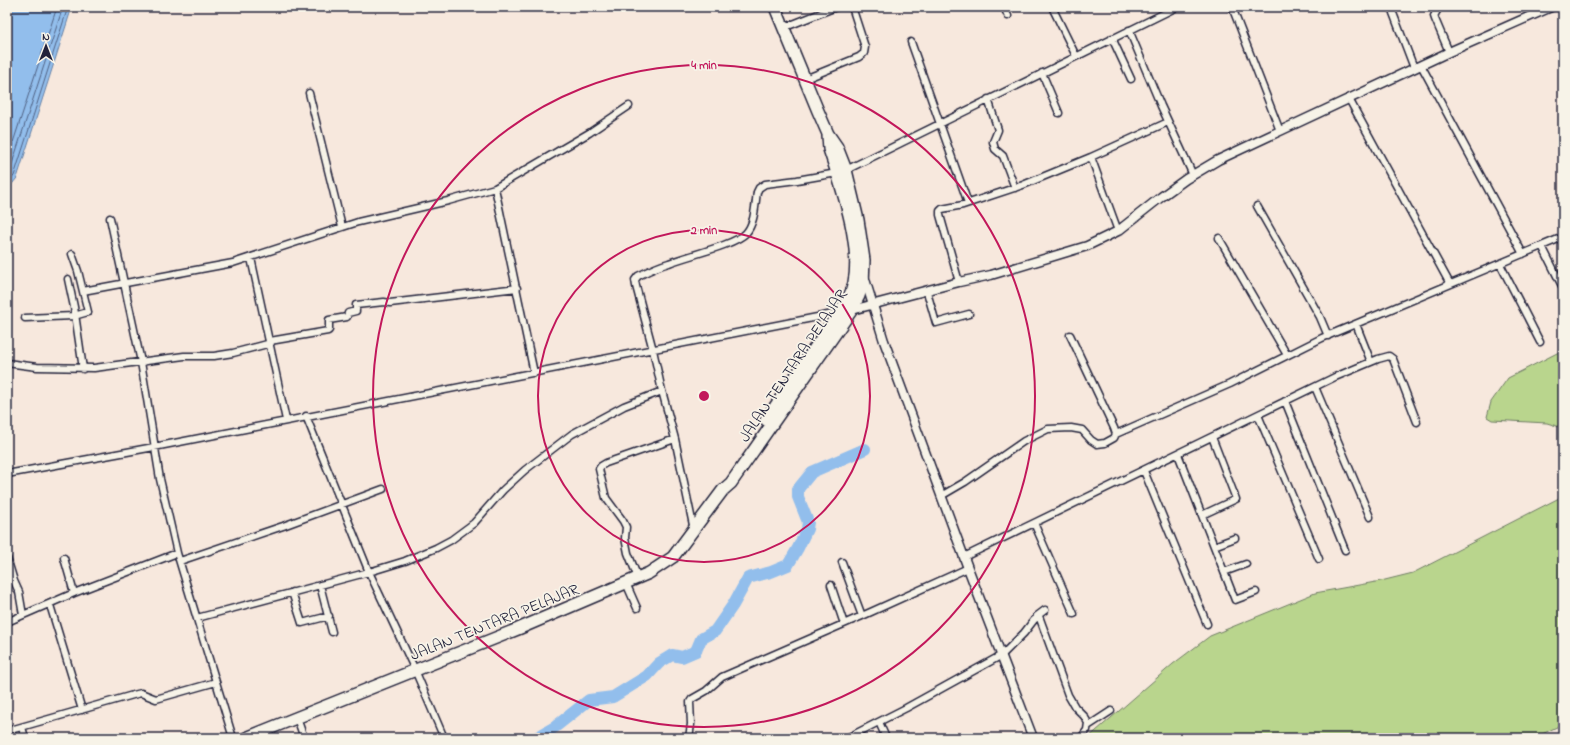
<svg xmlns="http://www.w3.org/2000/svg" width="1570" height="745" font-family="'Indie Flower',sans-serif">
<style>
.green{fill:#b9d58d;stroke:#6e7c64}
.water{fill:#92beec;stroke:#6580a5}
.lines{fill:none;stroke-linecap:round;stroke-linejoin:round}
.shore{stroke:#4f6082;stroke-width:1}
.river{stroke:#92beec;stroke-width:12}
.street-casing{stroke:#22223b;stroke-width:9}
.secondary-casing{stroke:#22223b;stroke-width:11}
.highway-casing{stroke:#22223b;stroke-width:14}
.street{stroke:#f7f3e8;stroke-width:6}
.secondary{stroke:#f7f3e8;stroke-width:8}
.highway{stroke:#f7f3e8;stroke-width:11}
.ring{fill:none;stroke:#c2185b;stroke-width:2}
.labels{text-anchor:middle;stroke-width:3.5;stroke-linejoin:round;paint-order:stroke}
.street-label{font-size:16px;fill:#22223b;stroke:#f7f3e8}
.centre{fill:#c2185b;stroke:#f7f3e8;stroke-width:2}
.ring-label{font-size:12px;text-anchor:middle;font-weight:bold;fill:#c2185b;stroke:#f7f3e8;stroke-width:3.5;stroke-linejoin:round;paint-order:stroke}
</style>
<rect width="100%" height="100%" fill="#f7e8dd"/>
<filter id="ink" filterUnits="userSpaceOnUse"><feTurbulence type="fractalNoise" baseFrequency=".025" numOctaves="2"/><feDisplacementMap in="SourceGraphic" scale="8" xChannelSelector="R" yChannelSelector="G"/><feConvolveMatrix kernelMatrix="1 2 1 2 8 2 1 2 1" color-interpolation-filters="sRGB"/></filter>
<g filter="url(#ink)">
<path class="green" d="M1563 350V428L1547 423 1492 420 1487 417 1491 402 1508 378Z
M1563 496V724L1534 738H1088L1173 664 1210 636 1315 593 1381 581 1413 573Z"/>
<path class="water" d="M7 7H72L17 178 7 190Z"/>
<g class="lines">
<path class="shore" d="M7 161 57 7
M7 176 9 173 63 7
M7 184 14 176 68 7"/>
<path class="river" d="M536 738 555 727 589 700 613 697 647 676 659 663 672 655 682 657 696 651 701 639 715 631 733 605 748 578 771 572 788 565 798 548 807 529 808 522 798 497V489L812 472 865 449"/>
<g class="street-casing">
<path id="street" d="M1004 7 1008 16
M1052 7 1076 56
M1232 7 1280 131
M1439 7 1434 16 1435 19 1449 52
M1393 13 1414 68
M783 28 836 7
M1129 30 1161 106 1193 175
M1112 38 1131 79
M911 42 968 203
M1421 65 1523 254
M1042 73 1059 113
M805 79 859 57 864 53 865 47 852 7
M309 93 342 227
M988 99 998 130 993 142 995 149 1003 156 1015 188
M1349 99 1450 284
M846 170 1177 7
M495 188 534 373
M1257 206 1320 317 1328 336
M110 218 141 362 160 479 177 553
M1118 231 1091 157 1168 122
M1219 238 1287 355
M1542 246 1563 288
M251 258 286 420
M1500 264 1540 342
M68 279 74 307 83 369
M959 282 940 215V211L942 209 963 205 1023 185 1091 157
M83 291 233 263 358 222 448 201 495 188 589 133 629 106
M927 292 936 323 969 314
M25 318 74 316 88 312 78 271 72 254
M1356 324 1371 362
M270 341 328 331 329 330V320L347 317 348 313 356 311V305L384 302 390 303 517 288
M7 363 37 367 94 368 184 356H214L233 353 271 343
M1315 387 1370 517
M662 391 675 439 694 530
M1285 401 1345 550
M1258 415 1319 559
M306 416 369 572 415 670 444 738
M1116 434 1230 384 1322 338 1563 237
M1178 454 1235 600 1256 592
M1144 471 1207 624
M7 474 154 447 838 313
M941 496 965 482 1024 441 1048 429 1071 428 1082 430 1091 440 1097 444 1105 443 1114 438 1116 434 1114 428 1070 335
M1202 515 1236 499 1212 437
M1034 523 1074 614
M1214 546 1235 538
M964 557 1335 377 1378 359 1389 356 1393 359 1417 422
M7 558 14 581 19 592 23 615
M64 558 74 593
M180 561 283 526 383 489
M842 562 862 616
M1224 572 1246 564
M638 578 628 553 625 538 626 527 623 521 606 498 599 469 601 466 606 463 675 439
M626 583 637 608
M320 585 332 632
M831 585 844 624
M292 592 302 623 329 616
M50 605 82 710
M1037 616 1045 610
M197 618 369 572 405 561 436 548 451 540 474 523 503 490 525 470 572 434 624 406 662 391 653 350 636 286 635 280 638 276C648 271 658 266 669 263 686 256 735 245 746 233 755 223 755 205 757 192L759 188 765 184 797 180 837 173
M7 622 74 593 177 553 233 738
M297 718 304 738
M879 722 886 738
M1088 726 1111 711
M22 727 25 738
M7 731 133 695 141 693 156 699 216 682
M689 738 691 724 690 702 692 699 706 691 722 677 862 616 968 568
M847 738 906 708 1002 655 1024 633 1034 620 1039 616 1068 695 1075 707 1084 716 1088 723 1087 730 1081 738"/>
</g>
<g class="secondary-casing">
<path id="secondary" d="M864 276 884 341 968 568 1033 738
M848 311 959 282 991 275 1087 246 1118 231 1161 197 1186 179 1218 160 1449 52 1551 7"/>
</g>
<g class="highway-casing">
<path id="highway" d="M766 420 848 299C869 262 842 188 829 149L828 136
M246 738 518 629 649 573 673 557 723 490 731 483 851 311 859 296 863 283 864 260 858 220 846 170 837 147 828 134 818 111 775 7"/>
</g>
<use href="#street" class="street"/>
<use href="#secondary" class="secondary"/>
<use href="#highway" class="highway"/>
</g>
</g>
<g class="ring">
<circle cx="704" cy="396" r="166"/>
<circle cx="704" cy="396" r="331"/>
</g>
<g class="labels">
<g class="street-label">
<text transform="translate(792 365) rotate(-56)" y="6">JALAN TENTARA PELAJAR</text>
<text transform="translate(494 621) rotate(-22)" y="6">JALAN TENTARA PELAJAR</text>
</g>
</g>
<circle cx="704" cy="396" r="6" class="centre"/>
<g class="ring-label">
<text x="704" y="69">4 min</text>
<text x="704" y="234">2 min</text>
</g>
<rect width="1570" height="745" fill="none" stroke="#f7f3e8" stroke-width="24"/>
<rect x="12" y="12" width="1546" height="721" fill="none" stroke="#22223b" stroke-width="1.5" filter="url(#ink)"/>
<g transform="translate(46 46)" stroke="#f7f3e8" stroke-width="3" paint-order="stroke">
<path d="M0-3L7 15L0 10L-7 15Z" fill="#22223b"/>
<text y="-6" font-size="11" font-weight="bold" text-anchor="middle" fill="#22223b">N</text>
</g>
</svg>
